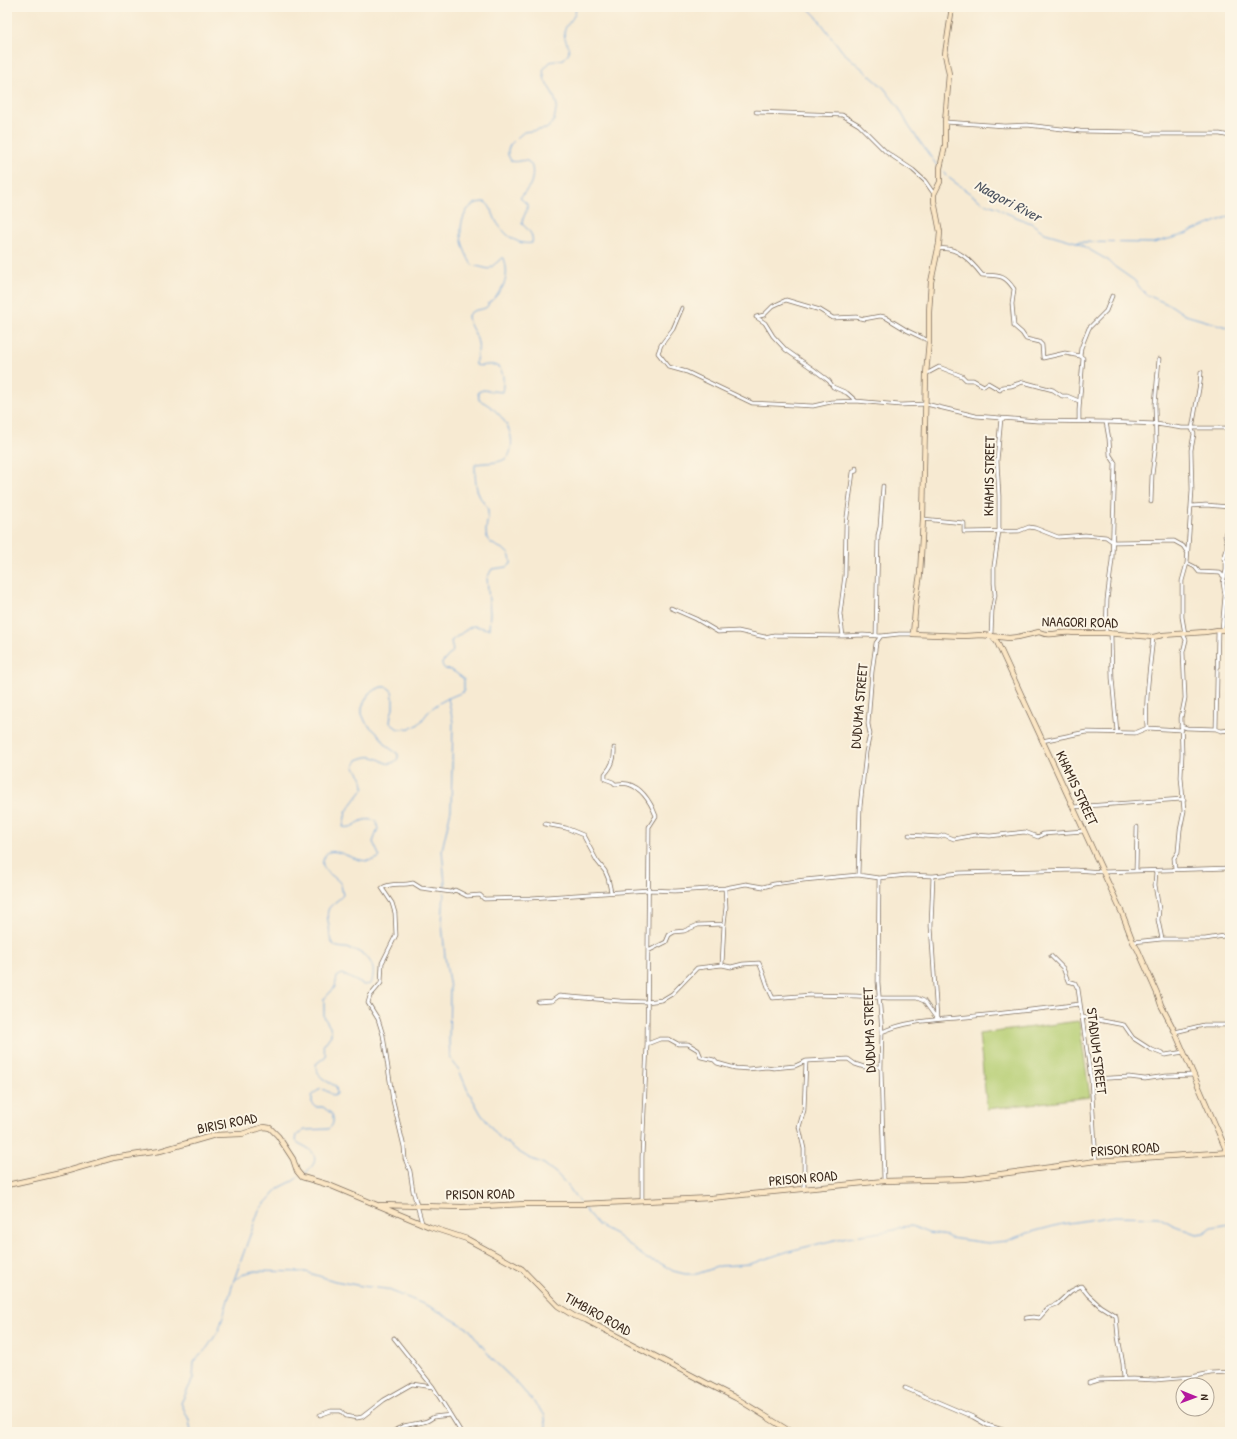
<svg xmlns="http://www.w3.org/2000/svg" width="1237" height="1439" font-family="'Patrick Hand',sans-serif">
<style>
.pitch{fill:#b6ce73;stroke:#787c48}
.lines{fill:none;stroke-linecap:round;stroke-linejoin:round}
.stream{stroke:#6ea3db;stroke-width:1}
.street-casing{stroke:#7d6d5d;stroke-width:4.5}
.secondary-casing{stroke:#7d6d5d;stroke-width:6}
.street{stroke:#fff;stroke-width:3}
.secondary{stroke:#fbe6c4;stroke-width:4.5}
.labels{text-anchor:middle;stroke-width:4;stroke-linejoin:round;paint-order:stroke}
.street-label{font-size:14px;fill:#3b2a1e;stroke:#fcf5e5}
.water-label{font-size:15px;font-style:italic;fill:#4d5460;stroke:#fcf5e5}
</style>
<rect width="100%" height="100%" fill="#fcf5e5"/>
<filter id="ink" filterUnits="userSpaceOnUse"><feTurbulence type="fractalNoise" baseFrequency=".025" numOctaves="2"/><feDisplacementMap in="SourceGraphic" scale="8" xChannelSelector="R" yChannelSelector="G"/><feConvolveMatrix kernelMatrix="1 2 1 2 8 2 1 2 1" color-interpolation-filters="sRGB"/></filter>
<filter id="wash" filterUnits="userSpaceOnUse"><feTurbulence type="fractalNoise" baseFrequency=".012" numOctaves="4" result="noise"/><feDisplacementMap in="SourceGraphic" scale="16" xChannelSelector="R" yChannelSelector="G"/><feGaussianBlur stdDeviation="0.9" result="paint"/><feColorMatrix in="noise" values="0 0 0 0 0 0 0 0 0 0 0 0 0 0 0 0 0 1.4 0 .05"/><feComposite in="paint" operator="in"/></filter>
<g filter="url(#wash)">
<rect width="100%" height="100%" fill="#f7ead2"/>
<path class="pitch" d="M1079 1021 1090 1097 987 1109 979 1034Z"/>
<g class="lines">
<path class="stream" d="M807 7 816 16 842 51 884 88 897 105 910 128 938 167
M942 170 946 176
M949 178 983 203 997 207 1004 212 1031 223 1045 233 1076 242 1153 243 1180 236 1230 216
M1076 242 1109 261 1115 267 1135 281 1140 288 1147 295 1172 306 1185 315 1230 328
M444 889 445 884 442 850 451 810 453 722 448 698
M444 892 442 923 445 957 450 988 449 1041 450 1058 459 1070 467 1089 481 1114 499 1137 519 1152 529 1158 544 1164 557 1174 568 1186 579 1202
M302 1175C312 1169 321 1158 309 1149 305 1146 300 1145 296 1141L297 1135 305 1130 328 1129C334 1126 334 1119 332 1114L323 1107H316L312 1103V1096C321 1085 325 1090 334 1096L337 1094 336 1086C327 1082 314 1075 316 1064L326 1056 323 1046 331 1035V1029L324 1017V999L335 987 337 977 342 974 364 985 371 984C378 965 368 954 351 949 345 947 337 949 333 944 329 941 330 931 329 926 328 920 326 914 329 908 333 903 339 900 343 895 342 891 342 886 340 883 335 875 316 870 325 856 326 854 326 853 329 852 342 848 361 869 380 857L373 842 378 829 376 821C358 815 357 830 343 827L346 812 364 788C364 779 359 773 354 767L357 760C362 758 367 756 373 757 381 758 386 767 394 762 398 760 398 759 398 754L388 747 379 735 366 723 362 714V707L369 693 381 687H387L392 691 393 697V709L391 714 390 723 398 729C425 729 418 719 435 706 445 699 451 697 463 692L464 691V679L456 673 451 670 445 669 442 665V663L453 651 451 641C454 639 469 627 473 626 478 626 485 629 489 629L490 613 487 578 492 569 507 567 511 564C512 546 492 549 487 538 484 529 489 519 488 511 487 504 482 502 479 495 475 487 475 473 475 465L477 464C485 462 497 464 505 459 509 457 510 453 511 449 515 428 497 408 479 400L478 392 483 390 502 392C504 383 505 366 493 365 487 364 482 367 476 365 475 357 480 350 478 343 476 332 468 326 468 315 475 308 478 311 485 308 488 307 487 306 489 303 504 289 510 279 504 258H502L489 269 472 265C462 248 455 228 468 209 473 204 477 202 485 202 491 206 493 214 496 221 503 233 517 246 532 243 534 235 528 229 522 224 522 217 528 212 527 204L520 198C523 194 527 190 530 185 533 179 535 164 527 161 522 159 517 163 511 161L508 155V150L510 145 518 137 524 132 546 129 551 125 554 120 557 105 553 94 545 81 543 70 550 62 564 59 569 52C569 45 564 39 564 33 565 23 576 20 576 7
M582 1206 598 1225 615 1234 647 1259 660 1263 673 1271 685 1274H697L720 1266 750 1264 789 1251 847 1237 895 1230 900 1227 912 1226 928 1233 947 1236 950 1238 988 1243 1006 1241 1028 1233 1062 1224 1115 1216 1158 1217 1173 1225 1197 1234 1204 1233 1212 1227 1230 1224
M234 1280 246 1273 254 1271 306 1272 335 1281 362 1286 386 1289 431 1307 469 1329 493 1360 516 1382 544 1414 548 1432
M191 1432 189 1420 181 1403 193 1379 194 1362 207 1348 219 1330 234 1280 259 1210 279 1188 293 1181 300 1176"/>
</g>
</g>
<g filter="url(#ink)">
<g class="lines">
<g class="street-casing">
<path id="street" d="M756 112 842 115 859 125 886 152 913 170 925 181 934 194
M945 122 1005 126 1027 125 1080 131 1134 132 1145 134H1220L1230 136
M938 249C957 246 971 261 982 275 999 276 1004 274 1014 289L1012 304 1014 326 1022 333 1026 339 1039 342 1042 345 1043 358 1065 353 1080 356
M682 308 673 329 661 345 658 353 669 367 687 372 752 403 813 406 831 402 856 401 900 405 926 404 976 416 1037 421 1106 422 1109 439 1110 455 1115 463 1112 560 1107 600 1106 633
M756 317 764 315 773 306 786 300 820 310 833 318 856 317 864 319 880 316 885 317 908 331 929 341
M756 317 765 323 773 336 786 350 813 369 829 381 833 387 847 393 856 401
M926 374 939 367 962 376 966 380H973L984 386 988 383 1000 390 1002 387 1011 386 1023 382 1053 390 1062 396H1067L1079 401
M1079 421V410L1083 358 1080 356 1081 348 1089 328 1106 311 1112 296
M1106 422 1156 424 1182 428H1230
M1230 447 1228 492 1230 500
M1151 502 1152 475 1156 443 1155 404 1159 359
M1191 506 1206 505 1229 507
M923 519 964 523V532L1019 531 1029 527 1035 528 1058 537 1085 535 1106 537 1113 542 1174 541 1183 546 1187 552
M1187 563 1195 567 1199 572 1220 573 1224 577
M1226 570V563L1224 559 1227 549V543L1225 536 1229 518V507L1230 506
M671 608 696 619 718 632 738 631 765 637 774 635 843 636 863 635 881 636 899 634H913
M1218 630 1216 729 1221 731 1230 730
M1222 630 1225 595 1223 583 1226 570 1230 569
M1111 634 1112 678 1117 732
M1185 634 1182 617V581L1187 563 1192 490 1191 450 1194 434 1192 429 1200 383 1201 372
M991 635 992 611 995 595 994 583V566L999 531V496L997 461 1001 418
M843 636 840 614 845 575 846 524 853 472 856 471V468
M876 636 878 535 880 527 883 486
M1181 726 1187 728 1216 729
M1147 728C1145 698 1150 667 1153 637
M1042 741 1086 732 1135 733 1147 728 1182 730
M614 748C615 759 612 766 605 774V779L613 782 615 784C619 784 624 783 628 784 642 788 651 803 656 816L649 827 647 1044 642 1157V1201
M1073 807 1182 799 1184 800
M545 824 566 828 583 835 597 861 605 871 608 878 611 892
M909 835 939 837 944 835 954 839 975 835 990 836 1025 832 1038 837 1043 834 1084 831
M1175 869 1174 858 1178 852 1180 830 1184 811 1181 777 1182 754 1181 718 1185 698 1183 652 1186 640 1183 634
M1136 870 1137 827
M1156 871 1155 885 1159 909 1158 920 1162 939
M858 875 860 807 866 752 870 734 868 724 872 672 876 643 881 636
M933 876 931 926 937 1019
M879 878 878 982 882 1032 881 1067 884 1181
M1133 942 1162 939H1205L1230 935
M648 951 666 942 669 935 674 932 684 931 698 925 724 924
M1051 956 1063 968 1068 981 1075 983 1078 989 1091 1079 1096 1161
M722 965 731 967 743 964 759 963C765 975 766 986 773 998L811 995 856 996 888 998H917L924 1001 937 1019
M538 1002 552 1001 559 996 620 1001 647 1002 662 1000 672 994 697 968 722 965 724 924 726 907 725 888
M1082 1017 1124 1025 1133 1038 1150 1049 1165 1055 1184 1052
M882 1032C908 1020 939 1020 967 1017 1004 1013 1042 1009 1080 1004
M1175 1032 1204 1025H1230
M647 1044 660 1039H669L678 1044H688L698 1050 701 1057 714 1060 717 1063 735 1068 748 1069 767 1067 774 1068 795 1066 806 1061 848 1059 855 1064 864 1067H881
M1091 1079 1129 1077 1145 1079 1166 1076 1194 1075
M1227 1152 1230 1158
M804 1190V1149L799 1127 804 1110 806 1061
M422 1223 413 1191 410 1171 405 1159 404 1147 393 1101 383 1035 378 1019 368 1003 370 996 381 983 382 963 396 935 395 913 392 903 382 888C391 882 402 886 413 883L421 888 451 892 455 890 467 896 480 895 484 899 531 898 649 890 675 891 725 888 746 884 763 887 774 884 804 880 858 875 879 878 907 875 933 876 959 873 1075 870 1103 872 1230 868
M1026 1318 1033 1317 1039 1318 1049 1307 1057 1304 1071 1291 1081 1286 1088 1295 1100 1306 1116 1316 1118 1337 1123 1364 1124 1379
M394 1338 433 1387 461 1432
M1089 1383 1099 1380 1133 1379 1155 1380 1191 1377 1211 1373 1230 1372
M905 1388 973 1417 987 1425 1009 1432
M320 1415 331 1411H341L346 1416 357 1418 362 1417 384 1400 412 1384 433 1387
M393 1432C402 1424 412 1425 423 1422 427 1422 430 1419 434 1417 439 1416 445 1416 450 1415"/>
</g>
<g class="secondary-casing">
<path id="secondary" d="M952 7 945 54 949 74 945 122V146L940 168V182L934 194V201L940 232 939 244 931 282 929 312V341L926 374 923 519 920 574 916 600 913 634 964 636 982 635 1009 638 1018 637 1039 632C1052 638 1062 630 1075 633H1106L1153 637 1163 635 1205 632 1218 630H1230
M991 635 997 642 1122 913 1133 942 1138 950 1157 993 1161 1005 1175 1032 1227 1152
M7 1185 61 1173 113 1158 160 1151 215 1135 242 1134 264 1127 270 1128 278 1136 293 1159 297 1171 302 1177 329 1185 430 1227 467 1239 522 1269 558 1306 574 1316 586 1320 712 1386 736 1398 791 1432
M380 1205 462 1207 526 1204H581L711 1198 884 1181 964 1179 1096 1161 1230 1152"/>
</g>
<use href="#street" class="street"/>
<use href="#secondary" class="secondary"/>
</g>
</g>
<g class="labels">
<g class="street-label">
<text transform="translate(989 476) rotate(-89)" y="5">KHAMIS STREET</text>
<text transform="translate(1080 622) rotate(1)" y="5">NAAGORI ROAD</text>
<text transform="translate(859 706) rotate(-85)" y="5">DUDUMA STREET</text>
<text transform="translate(1077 788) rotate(65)" y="5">KHAMIS STREET</text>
<text transform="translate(869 1030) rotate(-92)" y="5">DUDUMA STREET</text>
<text transform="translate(1097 1051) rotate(83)" y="5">STADIUM STREET</text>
<text transform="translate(227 1123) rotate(-11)" y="5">BIRISI ROAD</text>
<text transform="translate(1125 1149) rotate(-4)" y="5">PRISON ROAD</text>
<text transform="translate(803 1178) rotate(-5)" y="5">PRISON ROAD</text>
<text transform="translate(480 1194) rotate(-1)" y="5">PRISON ROAD</text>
<text transform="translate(598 1314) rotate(29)" y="5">TIMBIRO ROAD</text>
</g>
<g class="water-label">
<text transform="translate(1008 201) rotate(28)" y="5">Naagori River</text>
</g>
</g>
<rect width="1237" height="1439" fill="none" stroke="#fcf5e5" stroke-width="24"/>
<g transform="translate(1195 1397) rotate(91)"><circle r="19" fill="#fcf5e5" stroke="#afa495"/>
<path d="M0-3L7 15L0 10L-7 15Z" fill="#b5179e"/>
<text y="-6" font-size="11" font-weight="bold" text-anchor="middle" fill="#3b2a1e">N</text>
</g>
</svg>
